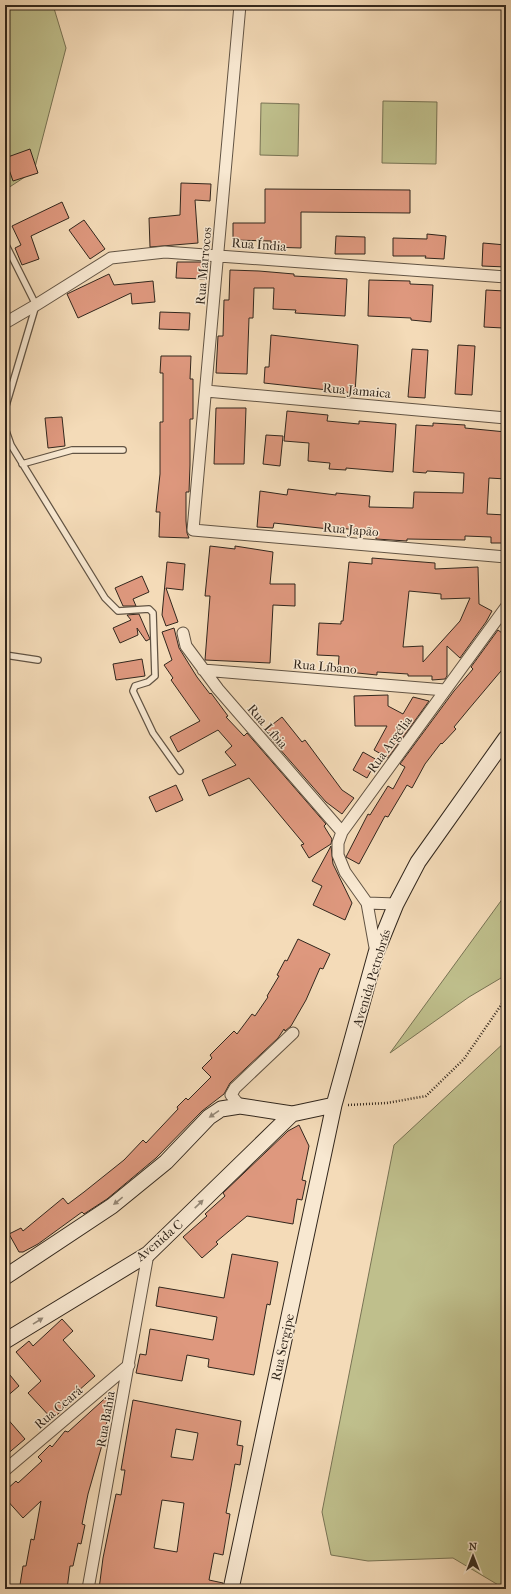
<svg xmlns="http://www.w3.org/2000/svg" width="511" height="1594" font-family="'IM FELL French Canon',serif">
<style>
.green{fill:#bfbf8c;stroke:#787354}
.building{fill:#de987e;stroke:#32271d;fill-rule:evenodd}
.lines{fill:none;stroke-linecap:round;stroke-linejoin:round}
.lane-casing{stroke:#625444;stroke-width:8}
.street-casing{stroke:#625444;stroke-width:13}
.secondary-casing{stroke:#32271d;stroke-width:17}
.path{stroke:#32271d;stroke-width:2.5;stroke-dasharray:1 2;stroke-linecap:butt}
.lane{stroke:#f8e8d1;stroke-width:5.5}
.street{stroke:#f8e8d1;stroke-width:11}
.secondary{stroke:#f8e8d1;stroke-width:15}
.oneway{fill:#958877}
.labels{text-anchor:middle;stroke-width:3;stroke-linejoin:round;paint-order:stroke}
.street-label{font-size:13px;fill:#32271d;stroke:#f8e8d1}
</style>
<rect width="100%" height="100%" fill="#f4dbb8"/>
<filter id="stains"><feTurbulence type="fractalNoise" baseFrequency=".005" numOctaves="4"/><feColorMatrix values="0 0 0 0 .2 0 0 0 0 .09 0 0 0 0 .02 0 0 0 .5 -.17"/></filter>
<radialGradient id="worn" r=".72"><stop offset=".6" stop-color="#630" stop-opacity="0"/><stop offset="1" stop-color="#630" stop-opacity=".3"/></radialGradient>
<path class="green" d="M5 5H53L66 48 34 171 5 190Z
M383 101 437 102 436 164 382 163Z
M261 103 299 104 298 156 260 155Z
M506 894V975L469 997 390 1053Z
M506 1041V1589H505L453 1558 368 1561 331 1555 322 1512 394 1145Z"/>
<path class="building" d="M30 149 38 173 13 181 5 158Z
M181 183 211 184 210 201 195 200 198 243 150 247 149 218 180 215Z
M265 189 410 190V213L301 212V248L271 247V241L233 240V223H265Z
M62 202 69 218 31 236 39 259 22 265 15 248 21 245 12 226Z
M84 220 105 249 90 259 69 230Z
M427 234 446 236 444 259 425 258 426 256H393V238L427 239Z
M336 236 365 237V254H335Z
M483 243 506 245V267L482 266Z
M177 262H207L206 279 176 278Z
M230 270 259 271 294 274V276L347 279 345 316 295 313 296 310 273 309 274 288H254L253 318H249L247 374 216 373 218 336H223L224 300H229Z
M109 274 114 285 153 281 155 302 132 304 131 293 78 318 67 294Z
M369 280 410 281V284L433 285 431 322 411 320V318L368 316Z
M486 290 505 291 503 328 484 327Z
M160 312 190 313 189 330 159 329Z
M271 335 358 345 355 393 264 383 265 367H269Z
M458 345 475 346 472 395 455 394Z
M412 349 428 350 425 398 408 397Z
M161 356H191L190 379H193V419H190V465L189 492H186V521L187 533 189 538 159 537 160 512H156L160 474V422H163V373H160Z
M216 408H246L244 464H214Z
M287 411 328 415 327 421 359 424V421L396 424 393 472 346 468V470L329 469 330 463 308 461 309 443 284 441Z
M62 417 65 446 48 448 45 418Z
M433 423 465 425V428L506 432V479L489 478 487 514 506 515V543H491V537L465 536V540L407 539V541L376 539V532L329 527V529L274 523 273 528 257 527 260 491 287 495 288 489 336 495V493L370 496 369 507 413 508 414 492 463 493 464 473 427 471 426 473 413 472 416 425 433 426Z
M266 435 283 436 280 466 263 464Z
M210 546 235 549V546L273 552 270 584H295V606L273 605 270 663 205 660 210 596H205Z
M372 558 435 563V569L478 567 479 604 492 611 486 622 460 658 447 646V676L445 679 432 680V676H408V674L377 672V675L338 671 339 656 317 655 319 623 341 624V621H343L349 562 372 564ZM409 591 441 594V599L470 598 460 621 423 662V646L403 647Z
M167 562 185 564 183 590 166 588 178 622 166 626 162 615Z
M142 576 149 592 133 599 136 606H123L115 588Z
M139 614 150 639 146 641 137 628 138 635 120 643 113 628 131 620 127 615Z
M174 628 179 648 197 677 210 694 211 693 228 716 226 717 244 736 247 733 326 824 324 826 332 839 331 844 309 858 301 845 304 844 249 778 209 796 202 780 236 765 225 752 232 746 218 730 178 752 170 737 200 721 171 680 173 678 164 665 172 660 162 632Z
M498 630 506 636V665L468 710 454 727 456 729 442 744 441 743 425 764 412 788 407 785 388 817 385 816 359 864 346 857 368 814 370 815 388 786 393 789 405 767 400 764 454 691 473 669 471 667Z
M142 659 145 676 116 680 113 664Z
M388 695V706L403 714 413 697 429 701 388 758 374 750 387 726H355L354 696Z
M282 717 302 742 305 740 342 790 354 798 342 814 326 802 264 731Z
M363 752 377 760 367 778 353 770Z
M176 785 183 800 156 812 149 797Z
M331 846 333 864 352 903 345 920 313 905 322 886 312 881Z
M298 939 330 954 323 969 320 968 306 1000 291 1026 285 1031 284 1029 278 1038 230 1083 224 1094 202 1111 156 1158 107 1199 84 1214 82 1212 38 1244 23 1252H19L9 1234 21 1228 23 1231 63 1198 68 1204 84 1192 124 1160 143 1140 146 1143 178 1109 177 1107 186 1098 188 1100 211 1077 202 1068 212 1058 210 1055 234 1031 237 1034 252 1014 255 1016 268 997 267 996 279 976 277 975 285 960 287 961Z
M299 1125 309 1146 302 1180 306 1181 302 1200 297 1199 293 1224 247 1216 216 1242 218 1244 202 1258 183 1237 207 1216 205 1214 225 1196 223 1193 288 1131Z
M232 1254 278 1262 270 1305 267 1304 254 1375 208 1367 209 1359 187 1355 182 1381 136 1373 140 1354 146 1355 150 1329 213 1340 217 1317 156 1306 159 1287 224 1298Z
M62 1319 73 1331 63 1340 95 1376 69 1399 72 1402 52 1419 28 1393 41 1381 16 1352 29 1341 33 1346Z
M5 1369 19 1386 5 1398Z
M112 1392 104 1438 88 1494 82 1524 85 1525 81 1544 78 1543 73 1566H70L67 1589H41L20 1585 23 1566H26L31 1539 34 1540 41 1501 23 1518 5 1498V1491L16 1481 18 1483 42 1461 38 1457 50 1445 52 1447 65 1431 68 1432Z
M133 1400 241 1421 237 1445 243 1446 240 1465 235 1464 231 1487 226 1513 230 1514 223 1555 214 1553 209 1580 223 1583 222 1589H99L103 1558 116 1494 121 1495 125 1470H121ZM176 1429 198 1433 193 1460 171 1457ZM162 1500 184 1503 177 1552 154 1548Z
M5 1416 25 1439 5 1456Z"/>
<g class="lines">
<g class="lane-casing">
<path id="lane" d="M5 243 36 305 5 409
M5 428 11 445 105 598 118 611 149 609 153 613 155 676 148 682 135 686 133 691 153 733 180 771
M22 464 72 450H123
M5 655 38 660"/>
</g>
<g class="street-casing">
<path id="street" d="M240 5 193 530 506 557
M5 323 36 305 111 258 165 252 506 277
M206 391 506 418
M183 633 186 646 218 689 342 832
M203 670 445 690
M367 903 396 904
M376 953 367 903 345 872 338 855V843L342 832 506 607
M240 1106 231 1095 235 1088 293 1033
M5 1470 129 1365
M88 1589 148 1254"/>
</g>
<g class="secondary-casing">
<path id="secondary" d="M5 1277 112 1206 166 1162 209 1117 221 1109 240 1106 292 1114 334 1105
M5 1341 148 1254 292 1114
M231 1589 334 1105 376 953 396 904 418 862 506 738"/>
</g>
<path class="path" d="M348 1105 387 1103 426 1096 464 1059 506 998"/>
<use href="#lane" class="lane"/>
<use href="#street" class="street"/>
<use href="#secondary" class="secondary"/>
</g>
<defs><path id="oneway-solid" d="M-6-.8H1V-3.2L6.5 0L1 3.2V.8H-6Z"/></defs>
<g class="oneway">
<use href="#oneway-solid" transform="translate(214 1114) rotate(146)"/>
<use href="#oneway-solid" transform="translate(118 1201) rotate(141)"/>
<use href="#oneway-solid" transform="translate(199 1204) rotate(-44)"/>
<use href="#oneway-solid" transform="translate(38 1321) rotate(-32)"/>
</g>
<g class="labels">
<g class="street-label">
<text transform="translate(259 244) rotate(4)" y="5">Rua Índia</text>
<text transform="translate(203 266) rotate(-85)" y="5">Rua Marrocos</text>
<text transform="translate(357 390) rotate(5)" y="5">Rua Jamaica</text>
<text transform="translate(351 529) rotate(5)" y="5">Rua Japão</text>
<text transform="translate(325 666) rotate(5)" y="5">Rua Líbano</text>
<text transform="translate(268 726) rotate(49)" y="5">Rua Líbia</text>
<text transform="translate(389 744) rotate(-54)" y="5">Rua Argélia</text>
<text transform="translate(371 978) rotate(-73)" y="5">Avenida Petrobrás</text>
<text transform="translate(159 1240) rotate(-40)" y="5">Avenida C</text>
<text transform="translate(282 1347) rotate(-78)" y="5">Rua Sergipe</text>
<text transform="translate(58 1407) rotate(-41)" y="5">Rua Ceará</text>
<text transform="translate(105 1419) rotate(-80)" y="5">Rua Bahia</text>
</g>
</g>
<rect width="511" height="1594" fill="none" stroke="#f4dbb8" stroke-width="20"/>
<rect x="6" y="6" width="499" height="1582" fill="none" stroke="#32271d" stroke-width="2"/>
<rect x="10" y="10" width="491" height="1574" fill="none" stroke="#32271d"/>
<g transform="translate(473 1556)" stroke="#f8e8d1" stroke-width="3" paint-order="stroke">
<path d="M0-3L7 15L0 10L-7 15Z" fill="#32271d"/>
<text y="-6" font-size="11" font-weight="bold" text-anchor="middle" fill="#32271d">N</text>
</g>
<rect width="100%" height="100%" filter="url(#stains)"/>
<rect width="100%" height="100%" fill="url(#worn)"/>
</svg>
